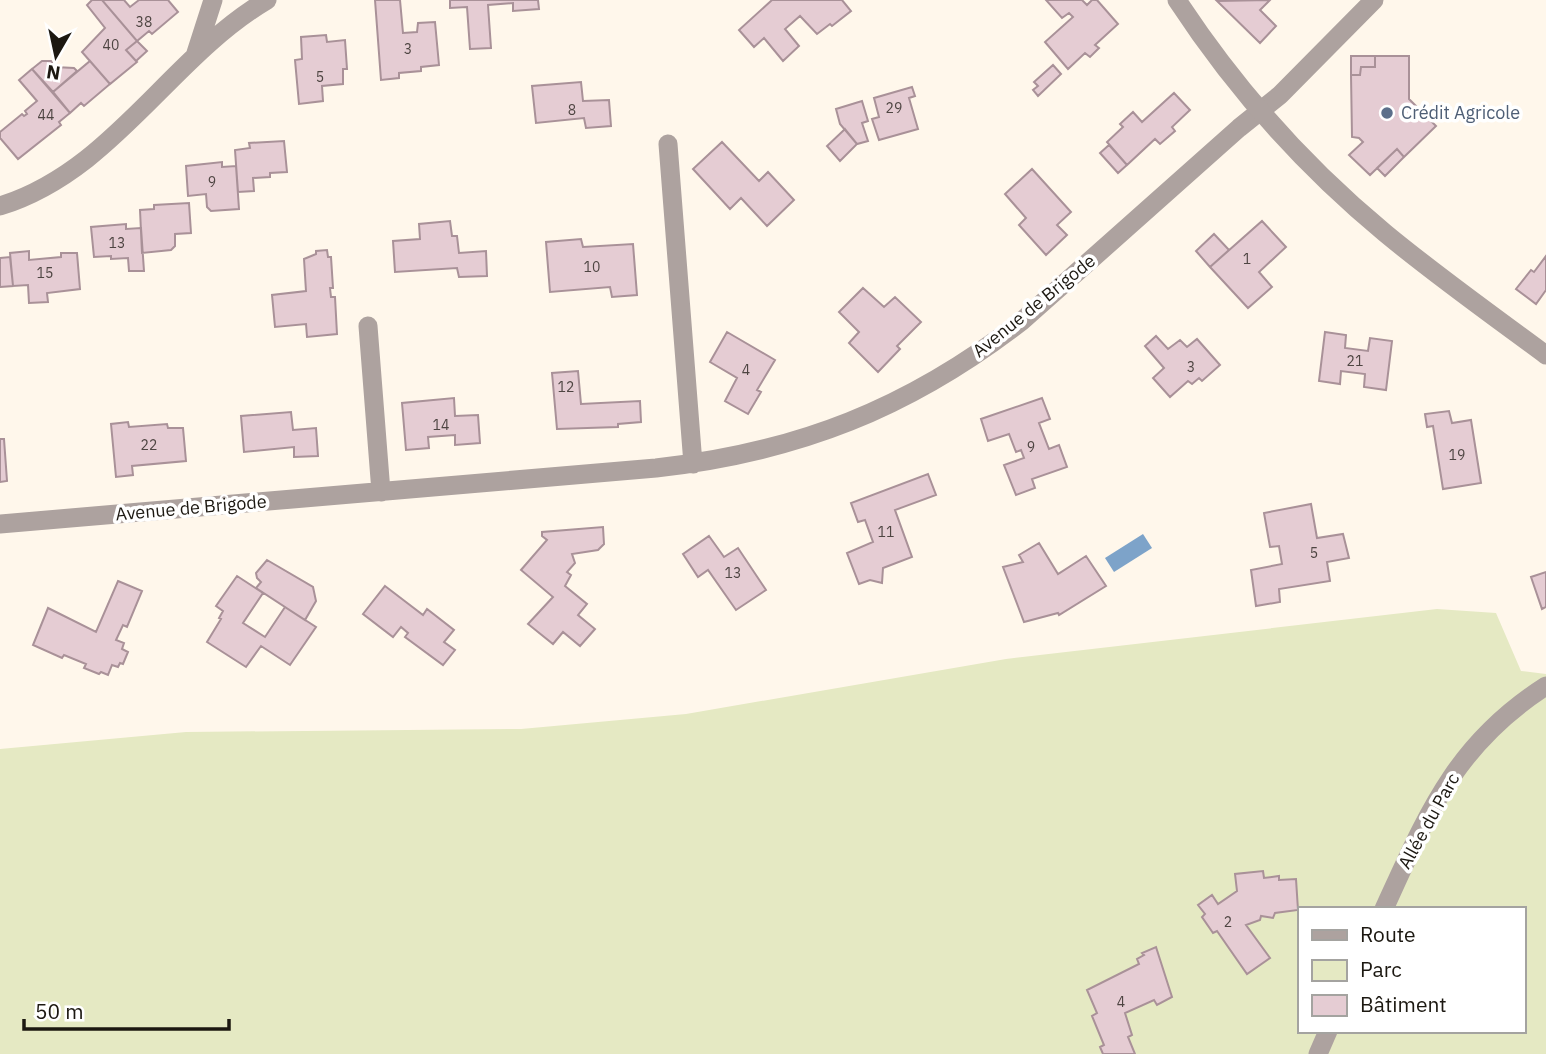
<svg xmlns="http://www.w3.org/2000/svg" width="1546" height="1054" font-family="'IBM Plex Sans',sans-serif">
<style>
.green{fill:#e5e9c3;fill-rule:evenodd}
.water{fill:#7da3c9}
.building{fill:#e5ccd3;stroke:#a99198;stroke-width:2}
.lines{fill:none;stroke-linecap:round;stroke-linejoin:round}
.minor{stroke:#ada29f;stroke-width:19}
.tertiary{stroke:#ada29f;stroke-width:19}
.service-dot{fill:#5c6f8a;stroke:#fff;stroke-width:2.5}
.labels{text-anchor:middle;stroke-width:7;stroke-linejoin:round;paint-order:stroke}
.number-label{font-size:14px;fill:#4e4542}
.service-label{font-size:18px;fill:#4e5e75;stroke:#fff;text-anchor:start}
.street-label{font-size:18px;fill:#1c1811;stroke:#fff}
</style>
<rect width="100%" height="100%" fill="#fff7eb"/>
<path class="green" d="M1437 609 1496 613 1521 671 1546 674V1054H0V749L186 732 521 729 686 714 1006 659ZM1299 909H1523V1031H1299Z"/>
<path class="water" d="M1143 534 1152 548 1114 572 1105 558Z"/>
<path class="building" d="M92 0H102L137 41 126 50 137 62 110 84 82 52 105 28 87 5Z
M102 0H124L130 7 139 0H168L178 12 152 34 149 31 137 41Z
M375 0H400L403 33 417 32 418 23 435 22 439 65 421 67V71L399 73V78L381 80Z
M450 0H538L539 9 513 11V3L488 5 491 48 470 49 467 7 450 8Z
M772 0H842L851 11 832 26 830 24 817 34 800 16 785 29 799 46 783 61 764 38 754 47 739 30Z
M1046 0H1082L1087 5 1092 0H1097L1118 24 1095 45 1099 48 1090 57 1085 53 1068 69 1045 42 1073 17 1069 13 1062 18Z
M1270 0 1260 10 1276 26 1260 43 1217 1Z
M326 35 327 42 345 40 347 69H343V84L322 86 323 101 299 104 295 60 302 59 301 37Z
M137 41 147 51 136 61 126 50Z
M1351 56H1375V67H1361L1360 75H1351Z
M1375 56H1409V99L1436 126 1404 157 1397 149 1370 175 1349 155 1363 142 1359 138 1352 137 1351 75H1360L1361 67H1375Z
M42 61H51L55 67 74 68 77 71 53 92 32 69Z
M90 61 110 84 84 106 81 103 70 113 53 92Z
M1053 65 1061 74 1038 96 1033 90 1038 86 1034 82Z
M32 69 70 113 59 122 61 125 18 159 0 138V132L22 114 24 116 27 114 25 111 37 101 19 80Z
M581 82 583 101 609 100 611 126 586 128 584 118 536 123 532 86Z
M912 87 915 96 909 98 918 129 879 140 872 119 879 117 874 98Z
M1174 93 1190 110 1172 127 1175 131 1160 144 1155 139 1127 165 1107 142 1123 127 1120 124 1133 112 1142 122Z
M862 101 868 121 862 123 868 141 857 144 840 124 836 109Z
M845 129 857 144 840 161 827 146Z
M284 141 287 172 270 173V177L253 178 254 191 238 192 235 150 250 148 249 143Z
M722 142 759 181 768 172 794 200 767 226 741 198 730 209 693 169Z
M1109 145 1127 165 1118 173 1100 153Z
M1397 149 1404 157 1385 176 1377 168Z
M222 162V167L236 166 239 209 211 211 207 207 206 194 188 196 186 166Z
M1032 169 1071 212 1057 225 1067 235 1046 255 1019 225 1026 218 1005 194Z
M189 203 191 233 175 234V246L171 250 142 253 140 210 154 209V205Z
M450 221 452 236H457L459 253 486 251 487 276 459 277 457 268 395 272 393 241 420 239 419 224Z
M1262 221 1286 247 1259 272 1272 287 1248 308 1210 267Z
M126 224V229L141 228 144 271H129L128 258 111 259V256L94 257 91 227Z
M1214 234 1229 250 1210 267 1196 251Z
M581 239 583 247 633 244 637 295 612 297 610 287 550 292 546 242Z
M327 250 328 257H331L333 288H330L331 297H335L337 334 307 337 306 324 275 327 272 295 306 291 304 259 316 254V251Z
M29 251V260L61 257V253H77L80 289 47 293 48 302 29 303 28 285 13 286 10 253Z
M1546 256V290L1536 304 1516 289 1531 270 1534 272Z
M10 257 13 286 0 287V258Z
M863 288 884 307 895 297 921 322 897 346 900 349 878 372 849 343 859 332 839 312Z
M727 332 775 360 757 390 761 392 748 414 725 401 737 378 710 362Z
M1325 332 1346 335 1345 348 1368 351 1370 338 1392 341 1386 390 1364 387 1365 374 1341 371 1340 384 1319 381Z
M1156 336 1168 349 1180 340 1187 347 1197 339 1220 365 1202 381 1199 378 1192 384 1188 381 1170 397 1153 378 1164 368 1145 346Z
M578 371 581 404 640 401 641 422 618 424V427L557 429 552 373Z
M454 398 455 416 478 415 480 443 455 445V435L428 437 429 448 406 450 402 403Z
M1042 398 1050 419 1039 423 1049 449 1059 445 1067 467 1032 479 1035 488 1016 495 1004 465 1024 458 1021 450 1016 452 1009 434 988 441 981 419Z
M1449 411 1452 423 1471 420 1481 483 1443 489 1433 426 1427 427 1425 414Z
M291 412 293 430 316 428 318 456 294 457V447L244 452 241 416Z
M128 422 129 427 167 424 168 428H183L186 461 132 466 133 475 116 477 111 424Z
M0 439H4L7 481 0 482Z
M928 474 936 495 895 510 912 557 883 568 882 583 870 580 859 584 847 553 873 542 865 520 858 522 851 503Z
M1311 504 1317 538 1343 534 1349 558 1327 562 1330 581 1279 589 1280 602 1256 606 1251 570 1282 564 1279 546 1270 547 1264 513Z
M603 527 604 544 598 550 572 554 575 563 567 572 571 575 565 586 587 604 578 615 595 629 580 646 563 632 553 644 528 624 553 597 521 570 547 540 542 536V532Z
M709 536 724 557 738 548 766 590 736 610 708 570 698 577 683 554Z
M1039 543 1058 574 1086 556 1106 586 1059 615 1058 613 1024 622 1003 567 1023 562 1019 555Z
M267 560 313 587 316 601 305 620 256 588 261 582 257 578 256 573Z
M1546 572V607L1542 609 1531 577Z
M237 576 263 593 243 623 265 637 285 607 316 627 290 665 261 646 246 667 207 642 221 619 219 618 223 611 216 606Z
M118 581 142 591 127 627 123 625 116 640 124 643 122 649 128 652 123 664 120 663 118 667 112 665 108 675 101 672 99 674 84 668 86 664 64 655 62 658 33 645 48 608 96 632Z
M385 586 423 615 427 609 454 630 444 642 455 650 443 665 405 637 408 633 401 627 393 637 363 614Z
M1263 871 1264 878 1279 876V880L1296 879 1298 910 1275 913 1273 918 1261 916 1260 920 1246 925 1270 958 1247 974 1217 931 1213 933 1202 917 1205 914 1198 905 1212 895 1218 904 1237 891 1235 874Z
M1156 947 1172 997 1157 1005 1154 1000 1125 1013 1132 1035 1128 1037 1135 1054H1103L1100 1047 1104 1045 1092 1016 1097 1013 1087 990 1139 964 1137 959 1144 955 1142 953Z"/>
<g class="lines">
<path class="minor" d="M196 53 213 0
M668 144 693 464
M0 206C113 171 169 58 267 0
M368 326 381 492
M0 524 656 468C798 452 908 409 1022 321L1239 128 1280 95 1374 0
M1384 909C1427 815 1455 744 1546 686
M1318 1054 1328 1031"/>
<path class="tertiary" d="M1177 0C1234 87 1304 166 1385 233 1437 276 1492 315 1546 355"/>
</g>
<circle class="service-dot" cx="1387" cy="113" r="7"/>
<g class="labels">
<g class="number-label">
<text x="144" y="27">38</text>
<text x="111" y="50">40</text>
<text x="408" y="54">3</text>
<text x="320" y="82">5</text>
<text x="894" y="113">29</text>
<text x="572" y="115">8</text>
<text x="46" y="120">44</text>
<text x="212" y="187">9</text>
<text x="117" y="248">13</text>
<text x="1247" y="264">1</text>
<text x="592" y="272">10</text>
<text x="45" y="278">15</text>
<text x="1355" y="366">21</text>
<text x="1191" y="372">3</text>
<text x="746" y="375">4</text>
<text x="566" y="392">12</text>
<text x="441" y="430">14</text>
<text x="149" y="450">22</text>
<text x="1031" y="452">9</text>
<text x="1457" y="460">19</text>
<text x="886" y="537">11</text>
<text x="1314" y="558">5</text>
<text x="733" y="578">13</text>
<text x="1228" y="927">2</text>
<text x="1121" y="1007">4</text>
</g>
<g class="service-label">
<text x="1401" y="119">Crédit Agricole</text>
</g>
<g class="street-label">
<text transform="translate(1034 306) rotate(-39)" y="6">Avenue de Brigode</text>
<text transform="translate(191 508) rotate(-5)" y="6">Avenue de Brigode</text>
<text transform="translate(1429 821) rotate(-61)" y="6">Allée du Parc</text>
</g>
</g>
<rect x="1298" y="907" width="228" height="126" fill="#ffffff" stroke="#a4a3a0" stroke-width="2"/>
<rect x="1312" y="930" width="35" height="10" fill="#ada29f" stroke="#a4a3a0" stroke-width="2"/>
<text x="1360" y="942" font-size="21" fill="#1c1811">Route</text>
<rect x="1312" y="960" width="35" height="21" fill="#e5e9c3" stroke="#a4a3a0" stroke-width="2"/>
<text x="1360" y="977" font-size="21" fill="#1c1811">Parc</text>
<rect x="1312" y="995" width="35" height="21" fill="#e5ccd3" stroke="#a4a3a0" stroke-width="2"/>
<text x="1360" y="1012" font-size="21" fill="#1c1811">Bâtiment</text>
<g transform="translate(56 56) rotate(189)" stroke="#ffffff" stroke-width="5" paint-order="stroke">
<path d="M0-5L12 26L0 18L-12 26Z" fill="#1c1811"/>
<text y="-10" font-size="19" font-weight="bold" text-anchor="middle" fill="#1c1811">N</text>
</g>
<path d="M24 1019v10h205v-10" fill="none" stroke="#1c1811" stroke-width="3.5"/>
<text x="35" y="1019" font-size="21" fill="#1c1811" stroke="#ffffff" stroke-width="5" paint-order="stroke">50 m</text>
</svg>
